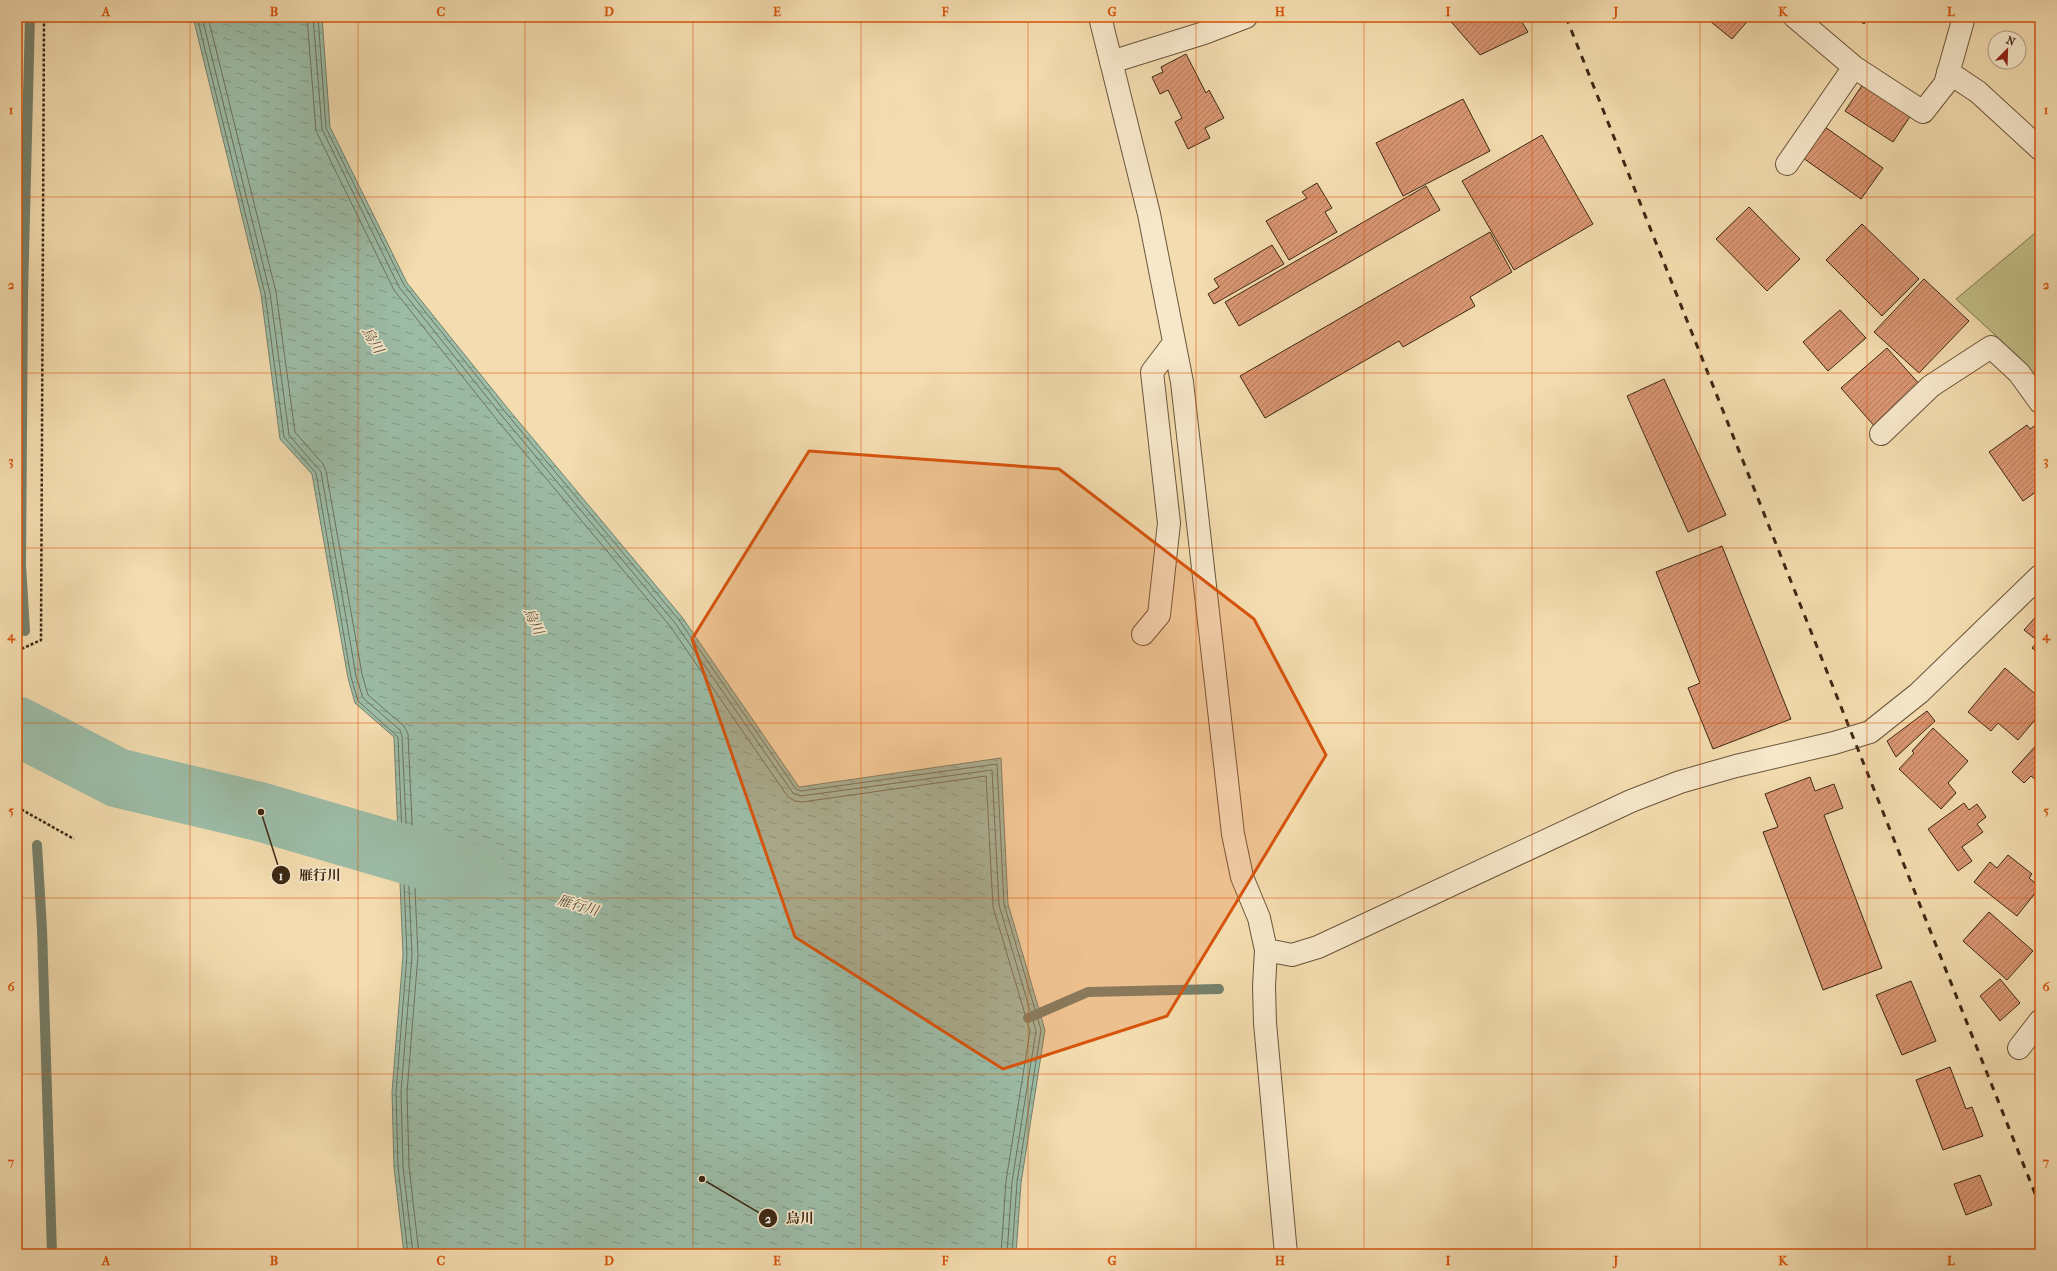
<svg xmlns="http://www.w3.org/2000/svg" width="2057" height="1271" font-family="'IM FELL French Canon','Noto Serif JP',serif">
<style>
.park{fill:url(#park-crowns);stroke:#80734d}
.garden{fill:#c2be86;stroke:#80734d}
.water{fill:url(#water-ripples);stroke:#76816c}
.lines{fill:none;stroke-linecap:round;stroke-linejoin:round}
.shore{stroke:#6c725e;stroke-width:1}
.stream{stroke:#76816c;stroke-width:10}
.river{stroke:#9cbca7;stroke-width:59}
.building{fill:url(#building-hatch);stroke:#3d2814}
.minor-casing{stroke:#6a553b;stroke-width:24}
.path{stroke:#3d2814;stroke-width:2.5;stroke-dasharray:3 2;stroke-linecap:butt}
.minor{stroke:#f7e8cb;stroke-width:22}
.rail{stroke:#3d2814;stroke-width:3;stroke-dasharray:7 7;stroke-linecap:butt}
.marked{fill:#d7540d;fill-opacity:0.2;stroke:#d7540d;stroke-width:3;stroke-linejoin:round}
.grid{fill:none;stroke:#d7540d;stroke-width:1;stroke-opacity:0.55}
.labels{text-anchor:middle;stroke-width:3.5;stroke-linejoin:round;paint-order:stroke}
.water-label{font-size:14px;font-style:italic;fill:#554d39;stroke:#f7e8cb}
.leader{fill:none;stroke:#3d2814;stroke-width:1.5}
.callout-dot{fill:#3d2814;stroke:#f7e8cb;stroke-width:1.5}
.mark-label{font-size:12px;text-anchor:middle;font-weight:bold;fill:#fff}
.callout-label{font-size:14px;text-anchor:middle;font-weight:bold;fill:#3d2814;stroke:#f7e8cb;stroke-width:3.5;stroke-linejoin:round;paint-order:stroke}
.neatline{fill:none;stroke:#d7540d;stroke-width:1.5}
.grid-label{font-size:13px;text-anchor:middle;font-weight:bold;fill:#d7540d}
</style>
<defs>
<pattern id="park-crowns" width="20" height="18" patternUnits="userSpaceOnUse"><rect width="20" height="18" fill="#c2be86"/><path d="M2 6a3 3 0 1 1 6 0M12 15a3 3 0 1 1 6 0" fill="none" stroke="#9f9a6c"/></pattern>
<pattern id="water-ripples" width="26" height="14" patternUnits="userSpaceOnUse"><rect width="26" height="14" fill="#9cbca7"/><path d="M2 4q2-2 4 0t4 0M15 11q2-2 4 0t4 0" fill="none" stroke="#809987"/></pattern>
<pattern id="building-hatch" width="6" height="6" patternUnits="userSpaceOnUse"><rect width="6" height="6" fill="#d99672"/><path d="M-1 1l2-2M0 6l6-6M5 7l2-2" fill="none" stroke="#b17a5c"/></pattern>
</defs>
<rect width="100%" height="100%" fill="#f3dcaf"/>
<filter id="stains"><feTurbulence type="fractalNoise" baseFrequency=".005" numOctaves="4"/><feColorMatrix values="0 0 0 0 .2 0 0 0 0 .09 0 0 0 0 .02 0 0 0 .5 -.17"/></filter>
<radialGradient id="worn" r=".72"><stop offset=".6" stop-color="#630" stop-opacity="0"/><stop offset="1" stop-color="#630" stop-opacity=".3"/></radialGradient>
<path class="park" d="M17 17H19L17 203Z"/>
<path class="garden" d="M2040 229V387L2020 358 1956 299Z"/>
<path class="water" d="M193 17H322L330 127 407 283 509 410 682 617 799 787 1001 758 1008 904 1045 1030 1021 1183 1016 1254H404L394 1167 392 1092 403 955 394 737 355 703 348 678 312 474 280 439 261 294Z"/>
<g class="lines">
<path class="shore" d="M197 17 265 294 284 437 316 473 351 677 358 701 398 737 407 955 396 1092 398 1167 408 1254
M202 17 270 293 289 435 321 472 356 676 363 698 400 730 402 736 412 955 401 1092 403 1166 413 1254
M208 17 276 292 295 432 323 464 326 471 362 674 368 695 404 726 408 734 418 955 407 1092 409 1166 419 1254
M307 17 316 131 394 290 497 420 670 626 788 797 795 801 802 802 986 776 993 907 1030 1031 1006 1181 1001 1254
M313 17 322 129 399 287 502 416 675 623 793 793 801 796 992 770 999 905 1036 1031 1012 1182 1007 1254
M318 17 326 128 404 285 506 413 679 620 796 789 801 791 997 764 1004 904 1041 1030 1017 1182 1012 1254"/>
<path class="stream" d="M25 631 21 565 23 294 30 17
M37 845 42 929 52 1254
M1028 1018 1088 992 1219 989"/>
<path class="river" d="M17 726 118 778 261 812 477 875"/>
</g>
<path class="building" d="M1447 17H1519L1528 32 1480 55Z
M1705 17H1751L1732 39Z
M1855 17H1869L1864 24Z
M1186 54 1206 93 1209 90 1224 118 1205 128 1210 138 1188 149 1175 122 1182 118 1168 90 1160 94 1152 77 1163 72 1161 67Z
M1865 81 1913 112 1893 142 1845 111Z
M1463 99 1490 151 1403 196 1376 143Z
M1825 127 1883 168 1861 199 1803 158Z
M1542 135 1593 224 1514 270 1462 181Z
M1317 183 1332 208 1325 212 1337 232 1289 260 1266 221 1307 198 1302 192Z
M1426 186 1440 210 1239 326 1225 302Z
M1749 207 1800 259 1767 291 1716 239Z
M1862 224 1919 279 1882 316 1826 260Z
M1490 232 1512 272 1470 297 1475 306 1403 347 1399 341 1265 418 1240 376Z
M1272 245 1284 264 1214 304 1208 294 1219 287 1214 279Z
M1924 279 1969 321 1919 373 1874 332Z
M1840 310 1866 338 1828 371 1803 342Z
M1887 348 1922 387 1876 428 1841 388Z
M1664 379 1726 515 1688 532 1627 396Z
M2040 422V489L2023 501 1989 452 2027 425 2030 429Z
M1722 546 1791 719 1713 749 1688 688 1700 683 1656 572Z
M2040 612V655L2032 648 2038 641 2024 630Z
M2005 668 2040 698V714L2018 740 1998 723 1991 731 1968 712Z
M1927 711 1935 721 1896 757 1887 741Z
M1933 728 1968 761 1948 783 1956 793 1941 809 1899 769 1914 753 1912 751Z
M2040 741V783L2031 776 2024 783 2012 772Z
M1810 777 1815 791 1834 784 1843 808 1824 815 1882 968 1823 990 1763 832 1778 827 1765 794Z
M1964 803 1969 810 1977 804 1986 817 1977 824 1983 832 1962 847 1972 861 1958 871 1928 829Z
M2008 855 2032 874 2029 878 2040 887 2017 916 1974 882 1990 862 1997 868Z
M1989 912 2033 951 2007 980 1963 941Z
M2000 979 2020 1003 2000 1021 1980 996Z
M1911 981 1936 1041 1902 1055 1876 995Z
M1950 1067 1966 1109 1972 1107 1983 1136 1943 1150 1916 1080Z
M1980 1175 1992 1205 1966 1215 1954 1184Z"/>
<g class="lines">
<g class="minor-casing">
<path id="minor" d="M1100 17 1149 214 1182 382 1233 834 1242 877 1259 918 1266 950 1264 986 1265 1023 1286 1254
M1795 17 1854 67 1923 112 1945 84 1964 17
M1111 62 1204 33 1246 17
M1948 72 1978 92 2040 149
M1787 164 1854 67
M1881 434 1931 386 1991 347 2019 373 2040 402
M1143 634 1159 615 1169 523 1152 372 1174 343
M1266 950 1292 955 1318 947 1631 801 1680 782 1736 766 1834 743 1870 732 1919 693 2040 576
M2019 1048 2040 1021"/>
</g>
<path class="path" d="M17 651 41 640 44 17
M17 807 74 839"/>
<use href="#minor" class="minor"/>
<path class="rail" d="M1566 17 2040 1206"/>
</g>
<path class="marked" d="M809 451 1059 469 1254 619 1326 755 1167 1016 1003 1069 795 937 692 639Z"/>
<path class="grid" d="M190 17V1254M358 17V1254M525 17V1254M693 17V1254M861 17V1254M1028 17V1254M1196 17V1254M1364 17V1254M1532 17V1254M1700 17V1254M1867 17V1254M17 197H2040M17 373H2040M17 548H2040M17 723H2040M17 898H2040M17 1074H2040"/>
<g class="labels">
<g class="water-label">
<text transform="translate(373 340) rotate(59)" y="5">烏川</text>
<text transform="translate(534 621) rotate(65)" y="5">烏川</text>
<text transform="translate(578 905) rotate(16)" y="5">雁行川</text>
</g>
</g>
<path class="leader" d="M261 812L281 875M702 1179L768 1218"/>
<g class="callout-dot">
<circle cx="261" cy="812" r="4"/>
<circle cx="702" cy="1179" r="4"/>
<circle cx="281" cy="875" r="10"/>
<circle cx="768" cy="1218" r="10"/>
</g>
<g class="mark-label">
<text x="281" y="880">1</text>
<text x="768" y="1223">2</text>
</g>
<g class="callout-label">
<text x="320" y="880">雁行川</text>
<text x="800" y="1223">烏川</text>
</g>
<rect width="2057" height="1271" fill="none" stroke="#f3dcaf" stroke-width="44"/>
<g transform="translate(2007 50) rotate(23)"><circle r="19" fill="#f7e8cb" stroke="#ad9b82"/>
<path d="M0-3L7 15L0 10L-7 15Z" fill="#8f2418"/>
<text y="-6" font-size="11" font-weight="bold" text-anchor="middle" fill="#3d2814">N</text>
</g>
<rect x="22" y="22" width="2013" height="1227" class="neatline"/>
<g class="grid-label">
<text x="106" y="16">A</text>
<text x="274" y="16">B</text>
<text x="441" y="16">C</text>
<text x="609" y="16">D</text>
<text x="777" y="16">E</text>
<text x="945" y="16">F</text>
<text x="1112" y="16">G</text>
<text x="1280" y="16">H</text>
<text x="1448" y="16">I</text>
<text x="1616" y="16">J</text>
<text x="1783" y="16">K</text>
<text x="1951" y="16">L</text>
<text x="11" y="114">1</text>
<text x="2046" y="114">1</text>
<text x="11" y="289">2</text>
<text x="2046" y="289">2</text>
<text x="11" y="465">3</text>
<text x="2046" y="465">3</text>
<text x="11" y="640">4</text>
<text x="2046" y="640">4</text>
<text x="11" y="815">5</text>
<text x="2046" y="815">5</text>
<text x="11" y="991">6</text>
<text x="2046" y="991">6</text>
<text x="11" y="1166">7</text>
<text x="2046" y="1166">7</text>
<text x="106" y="1265">A</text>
<text x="274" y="1265">B</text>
<text x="441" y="1265">C</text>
<text x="609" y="1265">D</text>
<text x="777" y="1265">E</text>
<text x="945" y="1265">F</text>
<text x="1112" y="1265">G</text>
<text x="1280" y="1265">H</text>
<text x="1448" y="1265">I</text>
<text x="1616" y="1265">J</text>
<text x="1783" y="1265">K</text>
<text x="1951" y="1265">L</text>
</g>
<rect width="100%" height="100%" filter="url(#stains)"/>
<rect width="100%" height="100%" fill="url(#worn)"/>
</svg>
